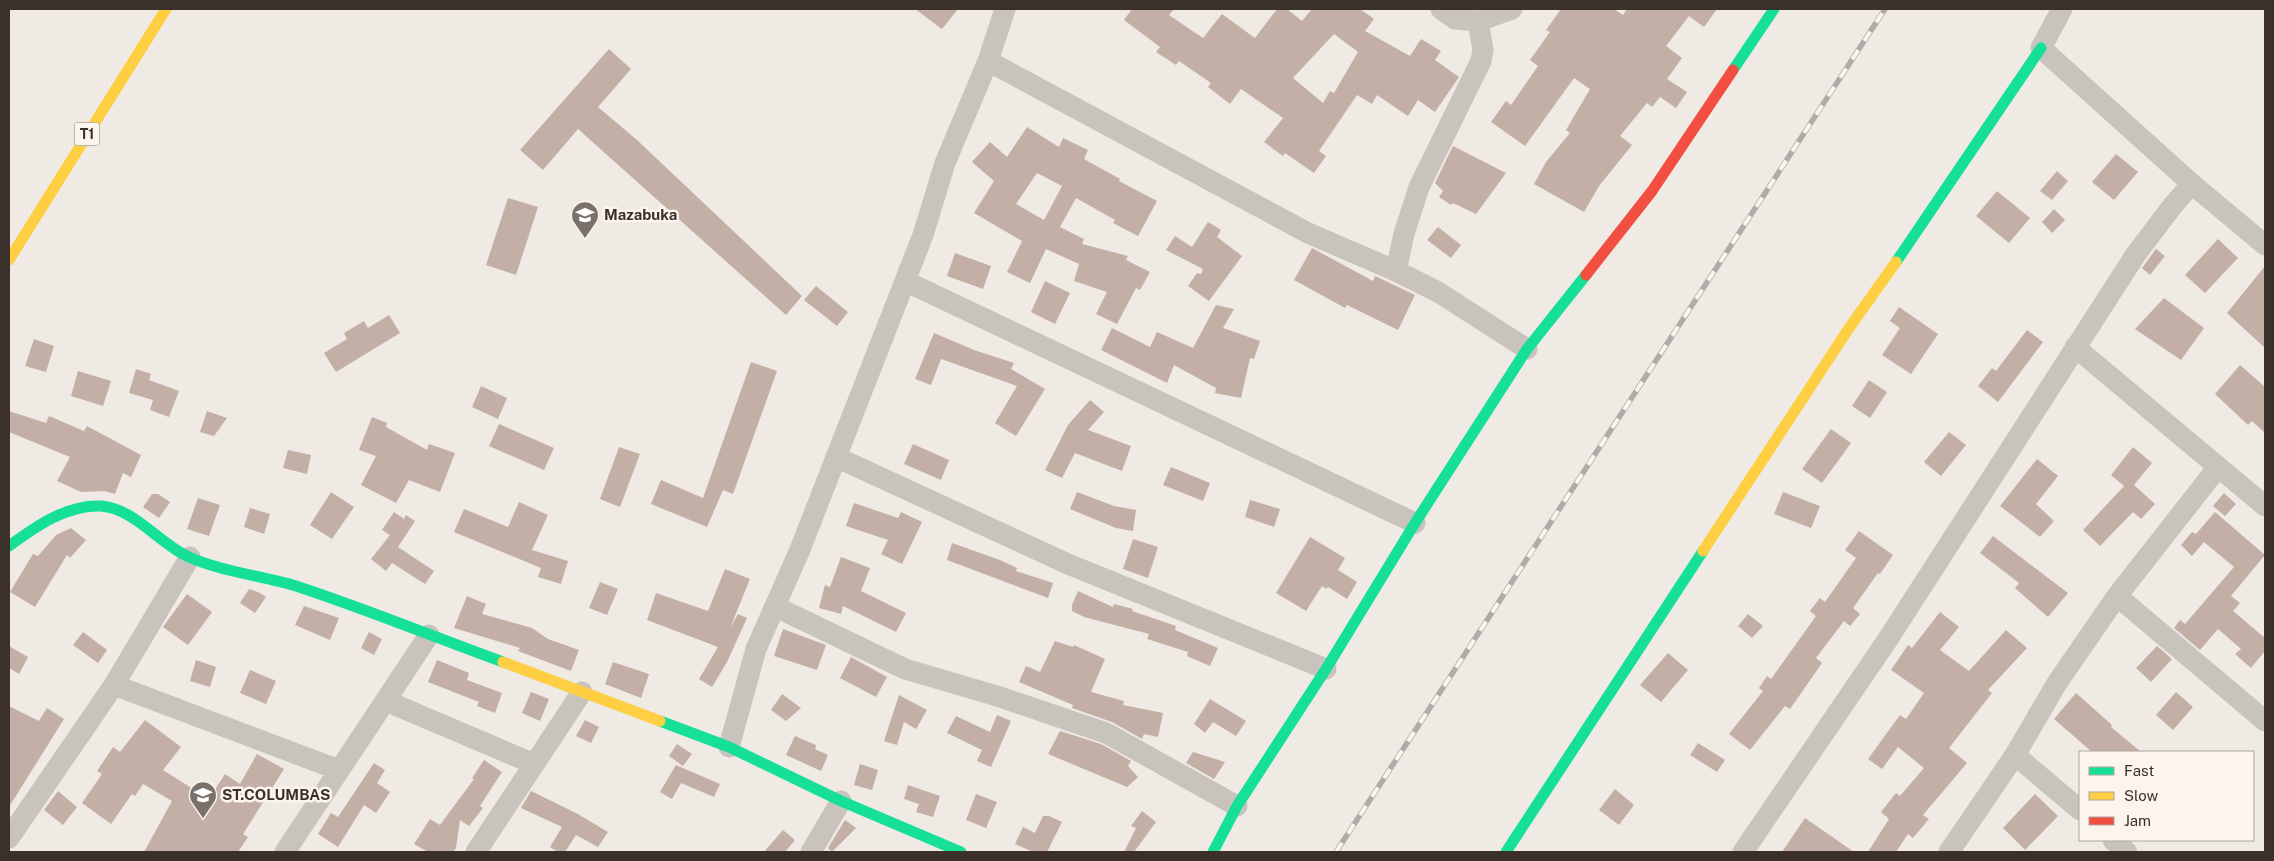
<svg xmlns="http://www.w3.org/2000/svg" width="2274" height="861" font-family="'Public Sans',sans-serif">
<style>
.building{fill:#c3afa6;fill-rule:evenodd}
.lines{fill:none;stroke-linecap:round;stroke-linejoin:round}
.street{stroke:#c9c3bd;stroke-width:21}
.fast{stroke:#16e098;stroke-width:11}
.slow{stroke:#ffcf43;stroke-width:11}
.jam{stroke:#f24e42;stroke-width:11}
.rail-casing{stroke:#b1aba7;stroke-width:5.5}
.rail{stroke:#fbf5ed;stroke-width:4;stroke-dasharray:11;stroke-linecap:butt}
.labels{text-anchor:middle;stroke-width:5;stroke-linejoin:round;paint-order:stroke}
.shield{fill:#fbf5ed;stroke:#756b64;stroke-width:1}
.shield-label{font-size:14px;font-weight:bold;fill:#3b302a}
.poi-label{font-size:15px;font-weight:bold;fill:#3b302a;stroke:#fbf5ed;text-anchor:start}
</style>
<rect width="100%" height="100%" fill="#f0eae4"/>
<path class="building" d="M915 9H958L942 29Z
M1132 9H1174L1169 15 1203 38 1222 14 1255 38 1277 9H1287L1302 21 1312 9H1360L1374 19 1365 31 1410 56 1421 39 1441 51 1435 60 1459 77 1435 112 1418 100 1408 116 1377 95 1372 104 1357 95 1319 151 1326 156 1314 173 1285 153 1283 156 1264 142 1283 118 1241 89 1230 104 1208 87 1211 83 1179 61 1176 65 1156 52 1160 47 1124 20ZM1334 34 1358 52 1334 93 1330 91 1323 103 1293 78Z
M1561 9H1614L1623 15 1627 9H1717L1704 27 1689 16 1666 46 1682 58 1667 79 1687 92 1676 108 1660 97 1652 107 1647 103 1620 136 1632 145 1599 186 1584 212 1534 184 1546 162 1570 133 1566 130 1590 89 1574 78 1525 146 1491 122 1506 101 1511 105 1538 66 1530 60 1550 32 1546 30Z
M609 49 631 69 598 107 637 140 802 296 786 315 578 129 543 170 520 150Z
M1027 127 1059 147 1063 138 1088 150 1084 159 1120 179 1119 181 1157 201 1138 236 1113 223 1115 220 1076 198 1060 227 1084 239 1082 244 1128 256 1126 260 1150 272 1140 290 1136 288 1117 324 1096 314 1107 292 1074 281 1079 264 1046 249 1030 283 1007 272 1022 241 974 213 994 181 972 162 990 142 1007 157ZM1037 173 1062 186 1044 220 1016 204Z
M1453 146 1506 173 1476 214 1453 203 1451 205 1439 197 1443 191 1435 183Z
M2116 154 2138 172 2114 200 2092 182Z
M2057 171 2068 181 2052 200 2040 191Z
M1997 191 2030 218 2009 243 1976 216Z
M508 198 538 207 516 275 486 265Z
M2054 209 2065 220 2052 233 2042 222Z
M1208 222 1221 230 1217 237 1242 256 1209 301 1188 286 1197 273 1201 274 1203 269 1166 250 1175 236 1192 247Z
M1438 227 1461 245 1451 258 1427 240Z
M2218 239 2238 258 2205 293 2185 275Z
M1312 248 1373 281 1375 276 1415 295 1398 330 1347 305 1345 308 1294 280Z
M2156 249 2165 256 2150 275 2142 268Z
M955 253 991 266 983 289 947 276Z
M2265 266V348L2227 313Z
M1045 281 1070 293 1055 324 1031 312Z
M816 286 848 312 837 326 804 300Z
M2164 298 2204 328 2181 360 2135 329Z
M1216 305 1234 309 1223 328 1260 341 1254 359 1250 358 1241 398 1215 393 1216 388 1174 365 1167 383 1101 350 1112 328 1150 347 1157 332 1193 348Z
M1899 307 1938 334 1911 374 1882 355 1900 328 1890 321Z
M389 315 400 333 336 372 324 353 347 339 344 333 364 321 368 328Z
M2027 330 2043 342 1998 402 1978 386 1992 368 1996 371Z
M934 333 974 350 1014 363 1011 369 1045 389 1016 436 995 423 1017 386 941 359 931 385 915 379Z
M34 339 54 346 46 372 25 366Z
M751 362 777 371 733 494 723 490 707 527 651 504 661 480 703 498Z
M2240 365 2265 387V433L2252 421 2248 425 2215 394Z
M136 369 151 374 149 380 179 391 169 417 150 410 153 400 129 393Z
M78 371 111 381 103 406 71 396Z
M1869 380 1887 392 1870 418 1852 406Z
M481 386 507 398 498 419 472 407Z
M1090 400 1104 412 1088 430 1131 446 1122 471 1075 453 1062 478 1045 470 1068 425Z
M9 411 46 423 49 416 84 431 87 426 141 455 131 477 123 473 115 494 104 491 81 492 57 481 70 457 9 432Z
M207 411 227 418 214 436 200 432Z
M372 417 387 423 386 427 427 450 429 444 455 453 440 492 409 480 396 503 361 485 376 456 359 450Z
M499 424 554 448 544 470 489 446Z
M1831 429 1851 443 1822 483 1802 469Z
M1949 432 1966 445 1941 476 1924 462Z
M913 444 949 460 941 480 904 464Z
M619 447 640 454 620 507 600 499Z
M2133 447 2152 463 2134 485 2155 504 2141 519 2133 512 2100 546 2083 530 2124 486 2111 475Z
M288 450 311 455 307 474 283 468Z
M2037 459 2058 476 2036 504 2054 521 2040 537 2000 506Z
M1171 467 1210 483 1203 501 1163 485Z
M331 492 354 507 332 539 310 525Z
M1077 492 1114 506 1136 510 1133 531 1116 528 1070 509Z
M1783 492 1820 506 1811 528 1774 514Z
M2224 493 2236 504 2225 516 2213 506Z
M152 494H158L170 502 159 518 143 507Z
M198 498 220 505 209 536 187 529Z
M1250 500 1280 509 1274 527 1245 517Z
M519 502 548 515 532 550 568 561 561 584 538 577 541 568 454 532 464 509 508 527Z
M854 503 898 518 901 512 922 522 902 564 881 554 888 540 846 526Z
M250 508 270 514 264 534 244 527Z
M394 512 404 519 406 515 415 521 398 547 434 571 425 584 392 563 386 571 371 559 390 535 382 530Z
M2215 512 2265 555 2231 596 2240 603 2233 611 2265 638V651L2251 668 2235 654 2241 649 2218 629 2200 650 2174 628 2180 620 2185 624 2234 567 2204 542 2192 556 2181 545 2192 532 2196 534Z
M71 528 86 540 70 558 67 555 35 607 10 592 33 554 38 556 56 535Z
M1859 531 1893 555 1880 574 1878 573 1853 608 1860 614 1850 626 1844 621 1816 658 1822 663 1790 709 1785 706 1750 750 1729 734 1763 691 1759 688 1767 676 1771 679 1816 616 1810 611 1820 598 1825 602 1856 558 1845 550Z
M1993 536 2068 593 2048 617 2015 588 2019 583 1980 553Z
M1310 537 1345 558 1338 570 1357 582 1347 599 1328 587 1326 589 1322 586 1306 611 1276 593Z
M1133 539 1158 547 1148 578 1123 569Z
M952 543 1000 560 1017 568 1016 571 1053 583 1048 598 947 560Z
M841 557 870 568 861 591 906 613 896 632 843 606 841 614 819 608 825 585 830 587Z
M725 569 750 579 730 628 738 614 747 618 727 662 712 687 699 679 718 647 647 620 656 593 708 611Z
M600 582 618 589 607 615 589 608Z
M249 589 258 592 266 597 255 613 240 603Z
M1078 591 1113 607 1114 604 1133 609 1132 611 1176 626 1175 630 1218 648 1210 666 1187 656 1188 652 1147 639 1149 634 1084 617 1072 611V605Z
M187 594 212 612 188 645 163 627Z
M467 596 486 604 482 614 532 628 548 639 579 650 571 671 518 651 520 648 454 628Z
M304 606 339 618 330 640 295 625Z
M1940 612 1959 627 1940 650 1969 671 2006 630 2027 648 1988 690 1992 693 1949 748 1967 763 1923 815 1929 819 1913 838 1908 834 1896 852H1868L1889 819 1881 812 1896 793 1900 796 1924 768 1898 747 1882 769 1868 759 1900 715 1906 719 1924 693 1891 670 1908 645 1912 648Z
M1748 614 1763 626 1752 638 1738 626Z
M783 629 826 645 817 670 774 656Z
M83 632 107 650 98 663 73 645Z
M369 632 382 639 374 655 361 648Z
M1055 641 1073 647 1074 645 1105 659 1091 692 1124 701 1123 705 1163 713 1158 737 1144 734 1142 739 1112 722 1072 708 1073 705 1019 682 1026 666 1040 672Z
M9 646 28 657 19 674 9 668Z
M2157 646 2172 659 2151 682 2136 668Z
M1668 653 1688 670 1661 702 1640 685Z
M851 657 887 677 876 697 840 678Z
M196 660 216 667 210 687 190 681Z
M437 660 469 673 467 680 502 693 495 713 477 706 479 702 428 682Z
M613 662 649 674 641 698 605 684Z
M250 670 276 681 266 704 240 693Z
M531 692 549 699 540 721 522 713Z
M2176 692 2193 707 2173 730 2156 715Z
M2076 693 2112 725 2111 727 2141 752H2092L2054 719Z
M782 694 801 708 786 721 771 710Z
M899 695 927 710 916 729 904 722 897 745 884 741Z
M1210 699 1246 721 1236 736 1213 722 1205 733 1194 724Z
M9 706 39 721 47 708 64 719 9 807Z
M997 715 1011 721 991 767 977 761 982 750 947 733 956 716 990 732Z
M145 720 181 747 163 770 209 799 225 774 240 784 257 754 284 769 243 834 248 837 238 852H144L172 801 143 784 135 796 132 794 111 824 82 803 102 774 97 771 113 747 120 752Z
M585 720 599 727 591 743 576 736Z
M1060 731 1101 744 1131 761 1128 766 1138 777 1127 787 1048 754Z
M795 736 816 745 815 749 828 755 821 771 786 755Z
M1698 743 1725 760 1717 772 1690 755Z
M677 744 692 754 683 766 669 756Z
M1193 752 1225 762 1214 779 1186 763Z
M484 760 502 772 480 806 483 808 469 826 460 820 456 848 453 852H428L414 844 430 819 440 825 474 779 472 778Z
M374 763 385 770 377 783 390 792 376 813 364 805 338 847 318 834 331 813 338 817Z
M860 764 878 770 872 790 854 785Z
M676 765 720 784 714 797 681 783 672 799 660 792Z
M908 785 940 796 933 817 916 812 919 804 904 799Z
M1615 789 1634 805 1619 825 1599 810Z
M58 791 77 807 63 825 44 810Z
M531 791 576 813 608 832 598 847 576 835 565 852H558L550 847 562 827 521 808Z
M976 794 997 802 986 828 966 820Z
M2035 794 2058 816 2025 850 2003 828Z
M1142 811 1156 822 1134 852H1124L1136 828 1131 826Z
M1043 816H1049L1062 822 1047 852H1033L1015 844 1023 827 1035 833Z
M1805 818 1854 852H1782Z
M845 820 856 828 832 852 828 848Z
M783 830 795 840 785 852H764Z"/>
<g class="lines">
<path class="street" d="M1441 9 1455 19 1478 21 1512 9
M2062 9 2041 48 2192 184 2265 245
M1478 21 1483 50 1481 61 1419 187 1404 234 1396 271 1438 292 1527 349
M988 61 1308 233 1396 271
M905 281 1415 523
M2075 347 2265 506
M836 457 1068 564 1326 669
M2117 596 2265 721
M776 607 905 669 997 696 1106 733 1237 806
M114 685 339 770
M386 701 534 764
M729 747 756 649 799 552 923 235 945 163 988 61 1005 9
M2015 755 2080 810
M9 838 114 685 190 557
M2113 840 2127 852
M285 852 429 635
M476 852 582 692
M811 852 841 801
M1743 852 1888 639 2136 254 2174 204 2192 184
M1949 852 2015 755 2057 683 2117 596 2218 467"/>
<path class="fast" d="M1733 70 1774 9
M1896 262 2041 48
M9 546C35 527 67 504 101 506 136 509 159 544 189 557 220 571 262 576 296 586 366 609 434 637 503 662
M660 721 729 747 841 801 961 852
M1213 852 1237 806 1326 669 1415 523 1527 349 1586 275
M1506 852 1703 551"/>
<path class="slow" d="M9 260 166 9
M1703 551 1849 328 1896 262
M503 662 660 721"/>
<path class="jam" d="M1586 275 1652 191 1733 70"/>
<g class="rail-casing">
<path id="rail" d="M1336 852 1885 9"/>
</g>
<use href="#rail" class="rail"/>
</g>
<defs>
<g id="school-pin" transform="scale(1.4375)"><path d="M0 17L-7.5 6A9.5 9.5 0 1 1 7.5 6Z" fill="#7a716b" stroke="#fbf5ed"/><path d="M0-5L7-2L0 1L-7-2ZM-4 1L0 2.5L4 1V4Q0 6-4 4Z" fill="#fff"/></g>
</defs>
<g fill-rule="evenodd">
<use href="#school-pin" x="585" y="215"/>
<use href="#school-pin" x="203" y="795"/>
</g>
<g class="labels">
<rect class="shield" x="74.5" y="122.5" width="25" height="23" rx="4"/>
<g class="shield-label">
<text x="87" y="139">T1</text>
</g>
<g class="poi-label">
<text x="604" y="220">Mazabuka</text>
<text x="222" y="800">ST.COLUMBAS</text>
</g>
</g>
<rect width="2274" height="861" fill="none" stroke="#3b302a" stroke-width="20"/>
<rect x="2079" y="751" width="175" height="90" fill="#fbf5ed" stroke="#aea69f"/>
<rect x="2089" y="767" width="25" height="8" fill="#16e098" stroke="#aea69f"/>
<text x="2124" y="776" font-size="15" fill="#3b302a">Fast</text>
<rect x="2089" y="792" width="25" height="8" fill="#ffcf43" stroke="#aea69f"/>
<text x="2124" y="801" font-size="15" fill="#3b302a">Slow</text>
<rect x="2089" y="817" width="25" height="8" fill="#f24e42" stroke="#aea69f"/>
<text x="2124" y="826" font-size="15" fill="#3b302a">Jam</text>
</svg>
